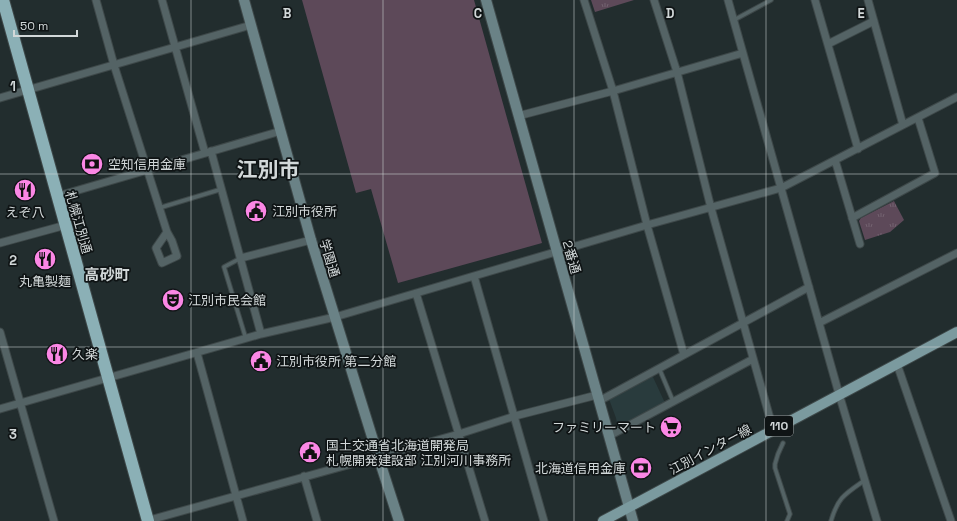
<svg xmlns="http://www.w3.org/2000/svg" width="957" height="521" font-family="'Space Grotesk','Noto Sans JP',sans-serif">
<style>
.built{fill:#293b3d}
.green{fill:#5d4959}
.park{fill:url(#park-tufts)}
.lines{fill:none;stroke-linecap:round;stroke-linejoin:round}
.lane-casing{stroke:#3e4849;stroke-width:5.5}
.street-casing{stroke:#3e4849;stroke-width:9}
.secondary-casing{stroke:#3e4849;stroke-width:12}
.primary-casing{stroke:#3e4849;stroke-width:12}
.highway-casing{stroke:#3e4849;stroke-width:14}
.lane{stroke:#546365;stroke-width:3.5}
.street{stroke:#546365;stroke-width:7}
.secondary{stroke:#6a8286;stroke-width:10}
.primary{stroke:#7b9a9f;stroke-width:10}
.highway{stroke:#8bb0b6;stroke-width:12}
.grid{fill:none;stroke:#d2d8d9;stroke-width:1;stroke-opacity:0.55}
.labels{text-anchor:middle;stroke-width:3.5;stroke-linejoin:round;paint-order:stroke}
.shield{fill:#0f1415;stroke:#989d9e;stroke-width:1}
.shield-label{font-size:12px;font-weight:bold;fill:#d2d8d9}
.poi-label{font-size:13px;fill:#d2d8d9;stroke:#0f1415;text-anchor:start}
.street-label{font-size:13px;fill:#d2d8d9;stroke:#0f1415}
.quarter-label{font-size:15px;font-weight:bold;fill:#d2d8d9;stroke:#0f1415}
.town-label{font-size:21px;font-weight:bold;fill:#d2d8d9;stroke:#0f1415}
.grid-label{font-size:13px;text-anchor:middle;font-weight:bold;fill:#d2d8d9;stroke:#0f1415;stroke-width:3.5;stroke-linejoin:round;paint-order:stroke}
</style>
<defs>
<pattern id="park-tufts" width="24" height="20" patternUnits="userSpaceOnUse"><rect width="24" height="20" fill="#5d4959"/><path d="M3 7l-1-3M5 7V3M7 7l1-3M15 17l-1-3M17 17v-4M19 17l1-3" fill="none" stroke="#736270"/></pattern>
</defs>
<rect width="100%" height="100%" fill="#222d2e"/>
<path class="built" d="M652 375 665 403 618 428 616 418 609 399Z"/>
<path class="green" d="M302 0H474L542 243 398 283 371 189 356 193Z"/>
<path class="park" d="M591 0H634L595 12Z
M894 201 904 220 890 232 865 240 859 221 861 218Z"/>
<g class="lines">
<g class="lane-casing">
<path id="lane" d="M734 20 771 0
M159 208 222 189
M241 258 224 267 246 339
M659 368 673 401
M783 443 778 454 775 464V468L790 514 787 521
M831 521C838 497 845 494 865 480"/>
</g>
<g class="street-casing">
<path id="street" d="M96 0 114 65 167 232 172 241 177 256 162 263 156 248 167 232
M162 0 205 153
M584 0 613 91 647 225 684 355
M654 0 677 72 711 208 773 429
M728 0 839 394 877 521
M815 0 858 149
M868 0 903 125
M828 44 874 21
M0 98 251 25
M518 116 613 91 743 53
M211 151 261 334
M835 160 860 244
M58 196 281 131
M852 218 935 173 918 118
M0 243 66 225
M241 258 311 240
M474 276 544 521
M416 293 485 521
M819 323 957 253
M0 332 54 521
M197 353 243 521
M897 364 951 521
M599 401 809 287
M0 409 261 334 335 317 647 225 781 188 957 97
M609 436 753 359
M304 476 317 521
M146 521 459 434 515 416 597 395"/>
</g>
<g class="secondary-casing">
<path id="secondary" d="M244 0 311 240 378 456 399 521
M486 0 633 521"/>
</g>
<g class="primary-casing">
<path id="primary" d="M603 521 957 332"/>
</g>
<g class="highway-casing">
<path id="highway" d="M3 0 148 521"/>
</g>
<use href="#lane" class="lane"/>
<use href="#street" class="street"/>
<use href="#secondary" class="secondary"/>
<use href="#primary" class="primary"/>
<use href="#highway" class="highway"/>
</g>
<path class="grid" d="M191 0V521M383 0V521M574 0V521M766 0V521M0 174H957M0 347H957"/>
<defs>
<g id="bank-disc" transform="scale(1.15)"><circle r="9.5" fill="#fb87e5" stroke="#0f1415"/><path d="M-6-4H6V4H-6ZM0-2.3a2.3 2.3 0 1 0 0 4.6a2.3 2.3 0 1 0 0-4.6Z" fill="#111"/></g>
<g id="restaurant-disc" transform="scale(1.15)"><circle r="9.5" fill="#fb87e5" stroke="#0f1415"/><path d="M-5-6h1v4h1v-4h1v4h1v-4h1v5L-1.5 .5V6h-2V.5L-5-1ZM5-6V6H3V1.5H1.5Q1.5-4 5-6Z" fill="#111"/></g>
<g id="civic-disc" transform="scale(1.15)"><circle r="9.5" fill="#fb87e5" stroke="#0f1415"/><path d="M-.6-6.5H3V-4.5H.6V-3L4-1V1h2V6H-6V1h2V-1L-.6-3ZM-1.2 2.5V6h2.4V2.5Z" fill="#111"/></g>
<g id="theatre-disc" transform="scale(1.15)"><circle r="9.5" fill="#fb87e5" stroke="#0f1415"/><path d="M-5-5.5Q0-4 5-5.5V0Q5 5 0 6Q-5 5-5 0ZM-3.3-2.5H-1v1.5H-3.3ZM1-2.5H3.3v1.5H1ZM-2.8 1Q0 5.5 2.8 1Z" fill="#111"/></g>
<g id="supermarket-disc" transform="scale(1.15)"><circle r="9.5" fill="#fb87e5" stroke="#0f1415"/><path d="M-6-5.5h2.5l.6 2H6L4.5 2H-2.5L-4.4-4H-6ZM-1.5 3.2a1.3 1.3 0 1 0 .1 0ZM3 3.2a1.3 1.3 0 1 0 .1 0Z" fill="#111"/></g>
</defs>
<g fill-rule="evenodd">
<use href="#bank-disc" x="92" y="164"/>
<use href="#restaurant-disc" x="25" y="190"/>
<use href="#civic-disc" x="256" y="211"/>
<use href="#restaurant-disc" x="45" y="259"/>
<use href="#theatre-disc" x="173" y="300"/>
<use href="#restaurant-disc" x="57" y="354"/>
<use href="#civic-disc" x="261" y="361"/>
<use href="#supermarket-disc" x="671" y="427"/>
<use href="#civic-disc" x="310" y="452"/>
<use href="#bank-disc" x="641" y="468"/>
</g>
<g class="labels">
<rect class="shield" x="765" y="416" width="28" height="20" rx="3"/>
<g class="shield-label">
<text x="779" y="430">110</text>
</g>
<g class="poi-label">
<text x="108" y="169">空知信用金庫</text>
<text x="272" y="216">江別市役所</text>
<text x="25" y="217" text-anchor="middle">えぞ八</text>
<text x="45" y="286" text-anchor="middle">丸亀製麺</text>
<text x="188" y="305">江別市民会館</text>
<text x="72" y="359">久楽</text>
<text x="276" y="366">江別市役所 第二分館</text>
<text x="656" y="432" text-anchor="end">ファミリーマート</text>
<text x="326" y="450">国土交通省北海道開発局<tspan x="326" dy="15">札幌開発建設部 江別河川事務所</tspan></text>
<text x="626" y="473" text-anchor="end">北海道信用金庫</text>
</g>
<g class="street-label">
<text transform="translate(79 222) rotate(74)" y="5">札幌江別通</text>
<text transform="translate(572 257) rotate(74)" y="5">2番通</text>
<text transform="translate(330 258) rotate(73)" y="5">学園通</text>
<text transform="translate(710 449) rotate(-28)" y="5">江別インター線</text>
</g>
<g class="quarter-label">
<text x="107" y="280">高砂町</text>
</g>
<g class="town-label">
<text x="268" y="177">江別市</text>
</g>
</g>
<g class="grid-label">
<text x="287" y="18">B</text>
<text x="478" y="18">C</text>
<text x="670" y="18">D</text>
<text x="861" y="18">E</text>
<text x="13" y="91">1</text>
<text x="13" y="265">2</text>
<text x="13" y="439">3</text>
</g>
<path d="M14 30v6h63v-6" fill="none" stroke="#d2d8d9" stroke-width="2"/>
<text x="20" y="30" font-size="12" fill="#d2d8d9" stroke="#0f1415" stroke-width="3" paint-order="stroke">50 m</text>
</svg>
